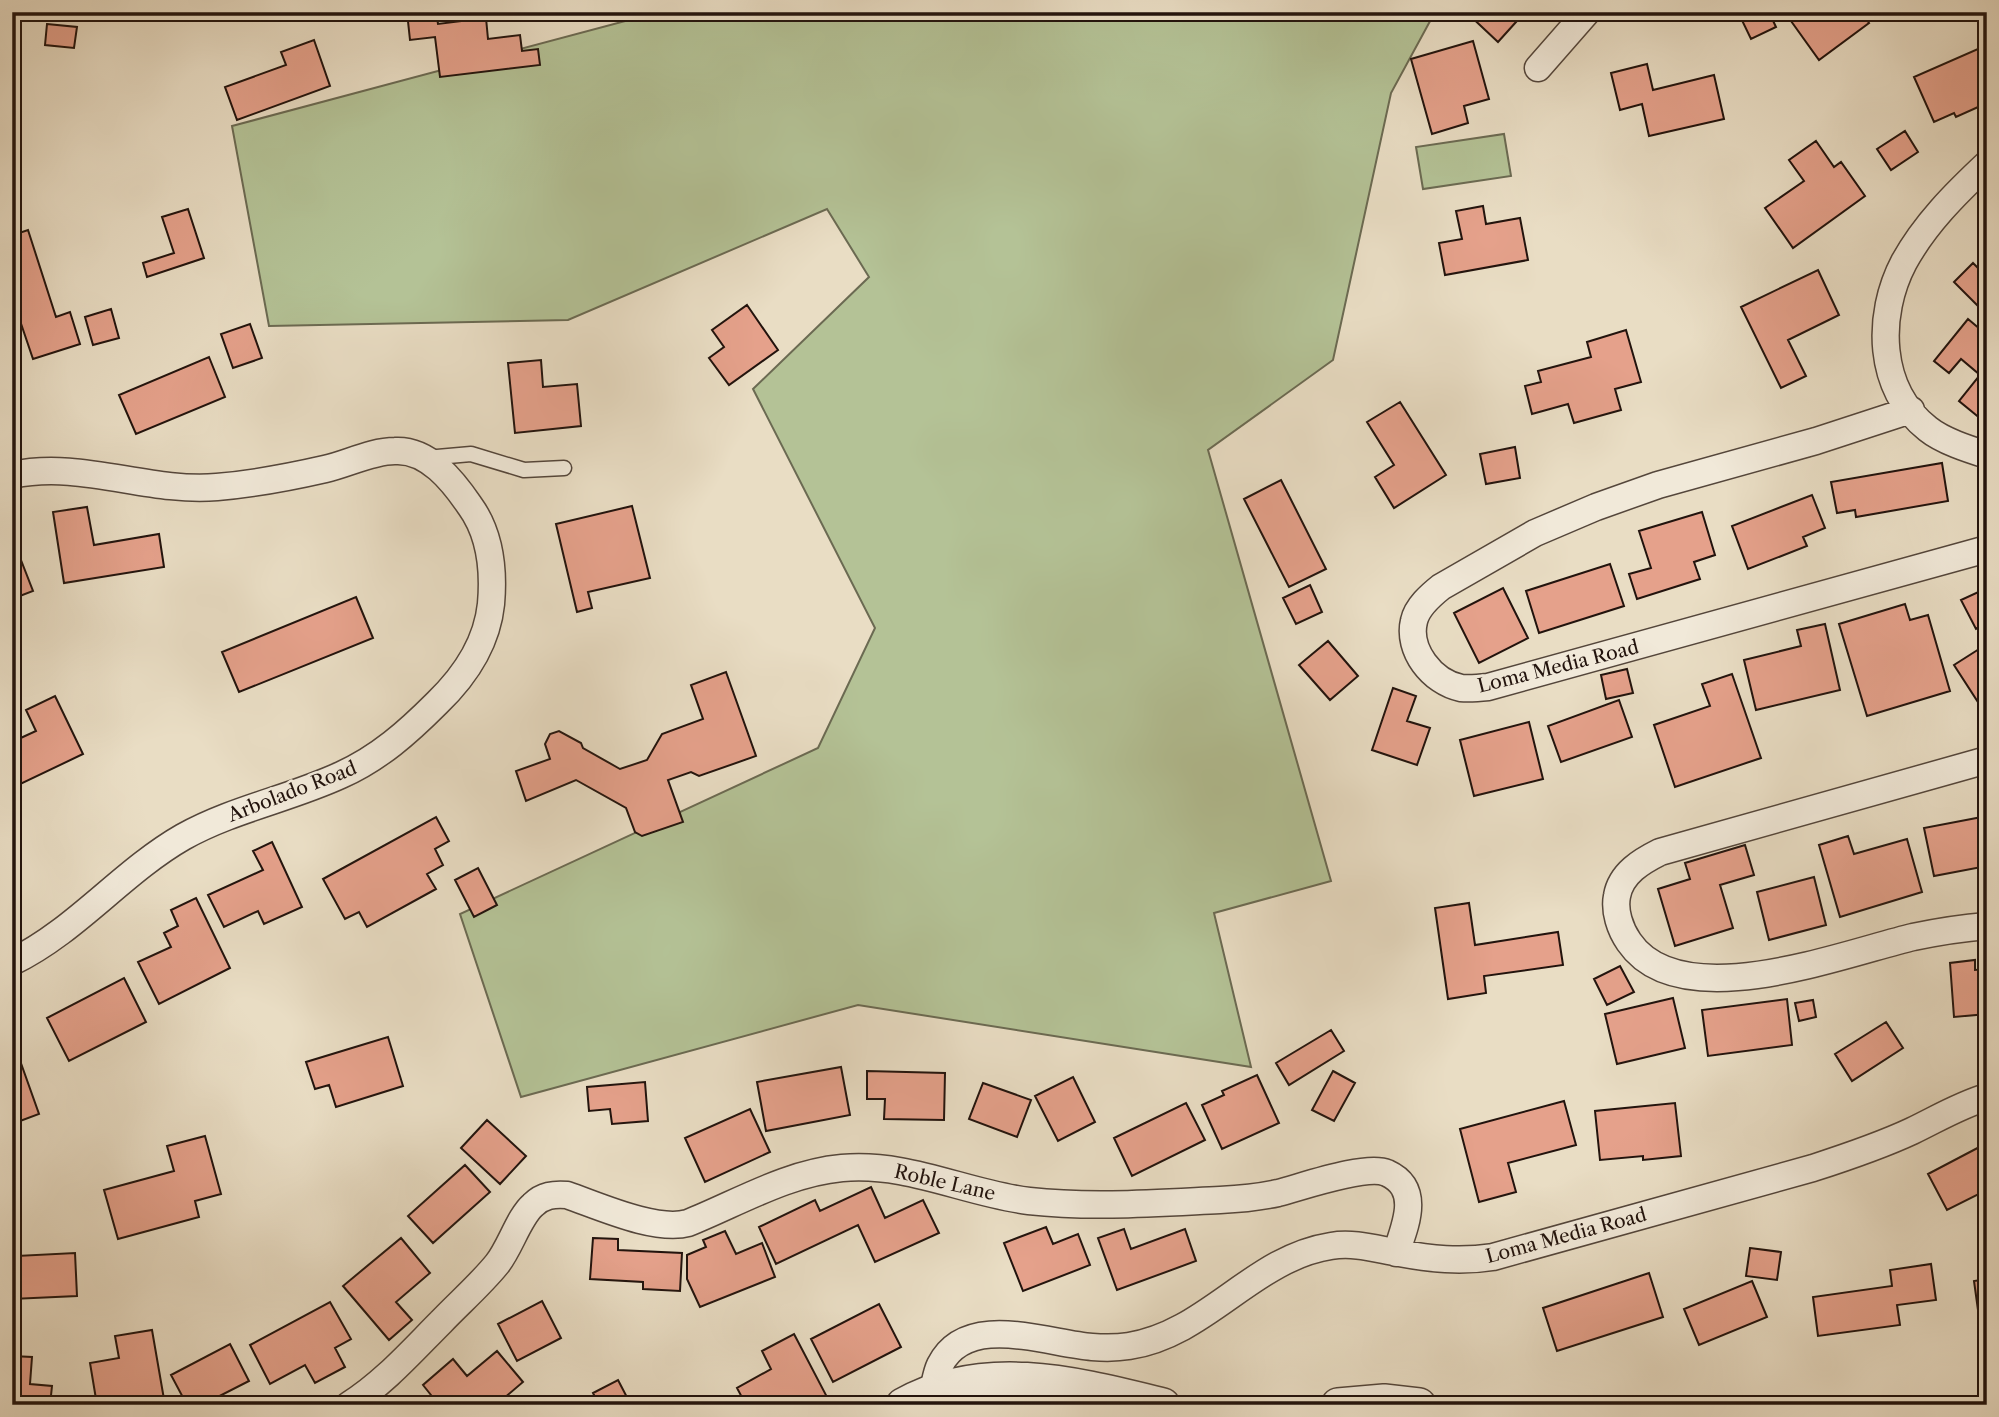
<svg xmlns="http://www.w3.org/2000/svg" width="1999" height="1417" font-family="'Libre Caslon Text',serif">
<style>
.green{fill:#b4c296;stroke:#6b6a52;stroke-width:2}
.building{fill:#e5a18b;stroke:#22130d;stroke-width:2}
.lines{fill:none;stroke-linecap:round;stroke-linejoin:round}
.service-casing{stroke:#54463b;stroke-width:17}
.minor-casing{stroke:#54463b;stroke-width:29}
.tertiary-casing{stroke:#54463b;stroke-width:36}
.service{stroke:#f1e9d9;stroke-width:14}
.minor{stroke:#f1e9d9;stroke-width:26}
.tertiary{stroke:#f1e9d9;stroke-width:33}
.labels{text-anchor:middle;stroke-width:5;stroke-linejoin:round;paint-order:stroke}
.street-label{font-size:19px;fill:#22130d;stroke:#f1e9d9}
</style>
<rect width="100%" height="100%" fill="#e9ddc4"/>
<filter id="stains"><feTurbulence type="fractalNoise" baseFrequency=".00286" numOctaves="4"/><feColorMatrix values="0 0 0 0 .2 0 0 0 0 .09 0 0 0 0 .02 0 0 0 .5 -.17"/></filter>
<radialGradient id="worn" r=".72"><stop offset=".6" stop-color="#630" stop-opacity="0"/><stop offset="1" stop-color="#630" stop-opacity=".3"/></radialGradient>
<path class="green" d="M659 12H1435L1391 93 1333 360 1208 450 1331 881 1214 913 1251 1067 858 1005 521 1097 460 914 818 748 875 628 753 389 869 277 827 209 568 320 269 326 232 126Z
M1504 134 1511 176 1423 189 1416 147Z"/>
<path class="building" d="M407 12H436L438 24 486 18 488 39 520 35 522 51 538 49 540 65 440 77 435 37 410 40Z
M1466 12H1525L1498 42Z
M1738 12H1769L1776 27 1751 39Z
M1802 12H1861L1869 23 1819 60 1791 21Z
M1907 12H1930L1926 20Z
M47 24 77 27 74 48 45 45Z
M314 40 330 86 237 120 225 87 286 65 281 52Z
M1473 41 1489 99 1464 106 1468 123 1432 134 1411 59Z
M1987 45V103L1956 117 1954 113 1934 122 1914 77Z
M1647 64 1653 90 1714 75 1724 119 1649 136 1642 104 1620 110 1611 73Z
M1905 131 1918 152 1891 170 1877 149Z
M1816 141 1834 167 1841 162 1865 196 1793 248 1765 208 1804 181 1789 160Z
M1483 206 1486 224 1520 218 1528 260 1445 275 1439 243 1462 239 1456 211Z
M188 209 204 258 147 277 143 263 174 253 162 217Z
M28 230 56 317 70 312 80 344 33 359 12 297V247L20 244 16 234Z
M1973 263 1983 273 1987 269V315L1954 282Z
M1818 270 1839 315 1788 340 1806 376 1781 388 1741 307Z
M747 305 778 350 729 385 709 358 724 347 712 330Z
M111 309 119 338 93 345 85 317Z
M1968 319 1987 335V424L1959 401 1980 375 1961 359 1949 373 1934 361Z
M250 324 262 358 233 368 221 334Z
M1626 330 1641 382 1615 389 1621 410 1574 423 1568 404 1532 414 1525 386 1541 382 1538 371 1591 357 1587 342Z
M12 356 20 391 12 393Z
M209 357 225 397 136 434 119 395Z
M541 360 543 387 577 384 581 426 515 433 508 363Z
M1400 402 1446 475 1394 508 1375 477 1394 465 1367 422Z
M1515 447 1520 478 1486 484 1480 454Z
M1942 463 1948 501 1856 517 1855 510 1837 513 1831 482Z
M1281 480 1326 569 1289 587 1244 499Z
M1812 495 1825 528 1803 537 1807 546 1748 569 1732 526Z
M632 506 650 578 588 592 592 608 577 612 556 524Z
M87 507 94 545 159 534 164 567 64 583 53 512Z
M1702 512 1715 555 1694 562 1700 579 1637 599 1629 574 1651 568 1639 531Z
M12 537 33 591 12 599Z
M1610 564 1624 606 1539 633 1526 591Z
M1310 585 1322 612 1296 624 1283 598Z
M1503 588 1528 638 1479 663 1454 613Z
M1987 588V623L1976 629 1961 600Z
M356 597 373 638 239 692 222 652Z
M1905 604 1910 620 1928 615 1950 691 1867 716 1839 624Z
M1825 624 1840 690 1756 710 1744 660 1801 646 1797 630Z
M1328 641 1358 676 1330 700 1299 665Z
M1987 644V716L1954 665Z
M1627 669 1633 693 1606 699 1601 675Z
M726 672 756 756 699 776 691 772 668 780 683 822 642 836 635 832 626 808 576 780 526 801 516 771 550 759 545 744 550 734 559 731 581 743 583 748 620 769 647 760 662 734 703 719 691 685Z
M1732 674 1761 758 1675 787 1654 725 1710 706 1702 684Z
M1393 688 1416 696 1407 721 1430 728 1417 765 1372 750Z
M55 696 83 754 12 788V742L36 731 26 710Z
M1619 700 1632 737 1561 762 1548 726Z
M1529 722 1543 779 1474 796 1460 740Z
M1987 816V866L1934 876 1924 828Z
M436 817 449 841 435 849 443 865 427 874 436 889 367 927 359 912 345 919 323 879Z
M1848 836 1854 854 1907 839 1922 892 1840 917 1819 845Z
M272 842 302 907 264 924 258 911 224 927 208 895 263 870 253 851Z
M1745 845 1754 875 1720 885 1733 928 1675 946 1658 889 1690 879 1685 863Z
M478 868 497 905 474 917 455 880Z
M1814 877 1826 925 1769 940 1757 892Z
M196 898 230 968 159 1004 138 962 171 947 164 933 178 926 171 910Z
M1469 903 1475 945 1558 932 1563 965 1484 976 1486 993 1448 999 1435 908Z
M1975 960V970L1987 969V1014L1954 1017 1950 963Z
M1620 966 1634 992 1607 1005 1594 979Z
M124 978 146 1022 69 1061 47 1018Z
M1673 998 1685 1048 1617 1064 1605 1014Z
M1787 999 1792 1045 1708 1056 1702 1010Z
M1813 1000 1816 1017 1799 1021 1795 1003Z
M1886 1022 1903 1048 1852 1081 1835 1054Z
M1331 1030 1344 1051 1289 1085 1276 1063Z
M388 1037 403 1086 336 1107 329 1085 315 1089 306 1062Z
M12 1038 39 1114 12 1124Z
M841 1067 850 1115 766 1131 757 1082Z
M867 1071 945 1073 944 1120 884 1119 885 1099H867Z
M1333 1071 1355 1083 1334 1121 1312 1110Z
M1257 1075 1279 1123 1222 1149 1202 1105 1224 1095 1222 1091Z
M1073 1077 1095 1122 1058 1141 1035 1096Z
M645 1082 648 1121 612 1124 610 1109 589 1111 587 1087Z
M983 1083 1031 1100 1017 1137 969 1119Z
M1564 1101 1576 1145 1508 1163 1516 1192 1479 1202 1460 1129Z
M1186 1103 1205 1140 1132 1176 1114 1138Z
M1675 1103 1681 1156 1643 1160V1156L1600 1160 1595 1111Z
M750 1109 770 1152 705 1182 685 1138Z
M487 1120 526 1156 500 1184 461 1148Z
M205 1136 221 1194 195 1201 199 1217 118 1239 104 1190 174 1171 167 1146Z
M1987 1143V1190L1947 1210 1928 1174Z
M465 1165 490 1192 433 1243 408 1216Z
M871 1187 885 1218 923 1200 939 1233 875 1262 858 1225 776 1264 759 1227 815 1200 820 1211Z
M1046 1227 1053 1244 1078 1234 1090 1265 1023 1291 1004 1243Z
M1124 1229 1131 1249 1185 1229 1196 1261 1117 1290 1098 1238Z
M725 1231 736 1254 762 1243 775 1277 700 1307 687 1279V1255L706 1247 703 1240Z
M16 1235 17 1256 75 1253 77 1296 12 1299V1236Z
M401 1238 430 1273 396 1302 412 1320 389 1340 343 1286Z
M593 1238 618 1239V1250L682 1253 680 1291 643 1289V1282L590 1279Z
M1750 1248 1781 1252 1777 1280 1746 1276Z
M1931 1264 1936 1300 1897 1305 1900 1325 1818 1336 1813 1297 1892 1286 1890 1270Z
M1649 1273 1663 1317 1557 1351 1543 1308Z
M1987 1279V1339H1982L1974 1281Z
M1752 1281 1767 1317 1699 1345 1684 1309Z
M542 1301 561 1338 517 1361 498 1324Z
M330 1302 351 1339 335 1348 345 1367 315 1383 305 1365 270 1384 250 1345Z
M879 1304 901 1347 833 1382 811 1339Z
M152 1330 165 1405H97L90 1363 119 1358 115 1336Z
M794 1334 827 1397 813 1405H746L737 1388 771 1369 762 1351Z
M230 1344 249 1381 202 1405H187L171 1375Z
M497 1351 523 1382 496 1405H468L464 1400 458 1405H439L423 1385 453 1359 467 1376Z
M12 1356 32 1357 30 1384 52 1386 50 1405H12Z
M618 1380 631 1405H599L593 1393Z"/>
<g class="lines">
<g class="service-casing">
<path id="service" d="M426 458 471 454 524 470 564 468"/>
</g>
<g class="minor-casing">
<path id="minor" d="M1538 68 1587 12
M1987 164C1955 194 1925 224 1904 262 1876 315 1877 389 1928 429 1943 441 1968 449 1987 455
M1911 410 1816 441 1658 485 1596 507 1535 533 1441 587C1431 595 1417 607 1414 621 1407 650 1432 682 1461 688 1470 689 1479 688 1488 687L1987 549
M12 475C81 460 148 493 217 487 252 484 290 477 325 469 347 464 372 451 395 451 428 449 453 481 470 506 491 535 494 570 491 604 487 643 465 676 437 703 408 732 379 758 341 775 289 799 233 809 183 837 122 872 76 931 12 962
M1987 760 1660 852C1642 861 1621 873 1617 896 1614 911 1620 929 1629 942 1680 1017 1842 954 1913 937 1937 932 1962 928 1987 926
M933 1391C935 1383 936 1373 940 1365 967 1311 1048 1344 1092 1347 1105 1348 1117 1348 1129 1346 1207 1334 1253 1258 1331 1246 1354 1242 1376 1249 1399 1253 1431 1259 1460 1262 1493 1257L1813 1168C1847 1157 1880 1146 1912 1131 1937 1119 1960 1105 1987 1097
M349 1405C384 1383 412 1351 441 1322 459 1303 480 1285 497 1264 510 1248 519 1217 533 1205 543 1195 554 1194 567 1195 599 1206 656 1232 688 1223 738 1203 787 1173 842 1168 908 1162 965 1193 1029 1201 1092 1208 1158 1203 1220 1200 1240 1199 1260 1197 1278 1193 1302 1187 1366 1164 1387 1173 1422 1189 1405 1226 1396 1253"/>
</g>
<g class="tertiary-casing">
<path id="tertiary" d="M903 1405C985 1359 1077 1384 1163 1405
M1338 1405 1384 1401 1419 1405"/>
</g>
<use href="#service" class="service"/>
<use href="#minor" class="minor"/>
<use href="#tertiary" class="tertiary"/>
</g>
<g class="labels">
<g class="street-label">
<text transform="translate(1558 666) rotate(-14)" y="7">Loma Media Road</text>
<text transform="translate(292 791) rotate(-21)" y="7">Arbolado Road</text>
<text transform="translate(945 1182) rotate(13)" y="7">Roble Lane</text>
<text transform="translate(1566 1235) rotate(-15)" y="7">Loma Media Road</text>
</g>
</g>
<rect width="1999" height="1417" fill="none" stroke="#e9ddc4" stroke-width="42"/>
<rect x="14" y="14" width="1971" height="1389" fill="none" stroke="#22130d" stroke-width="3.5"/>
<rect x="21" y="21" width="1957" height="1375" fill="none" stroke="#22130d" stroke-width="2"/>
<rect width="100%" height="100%" filter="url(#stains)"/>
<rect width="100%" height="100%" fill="url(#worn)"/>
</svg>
